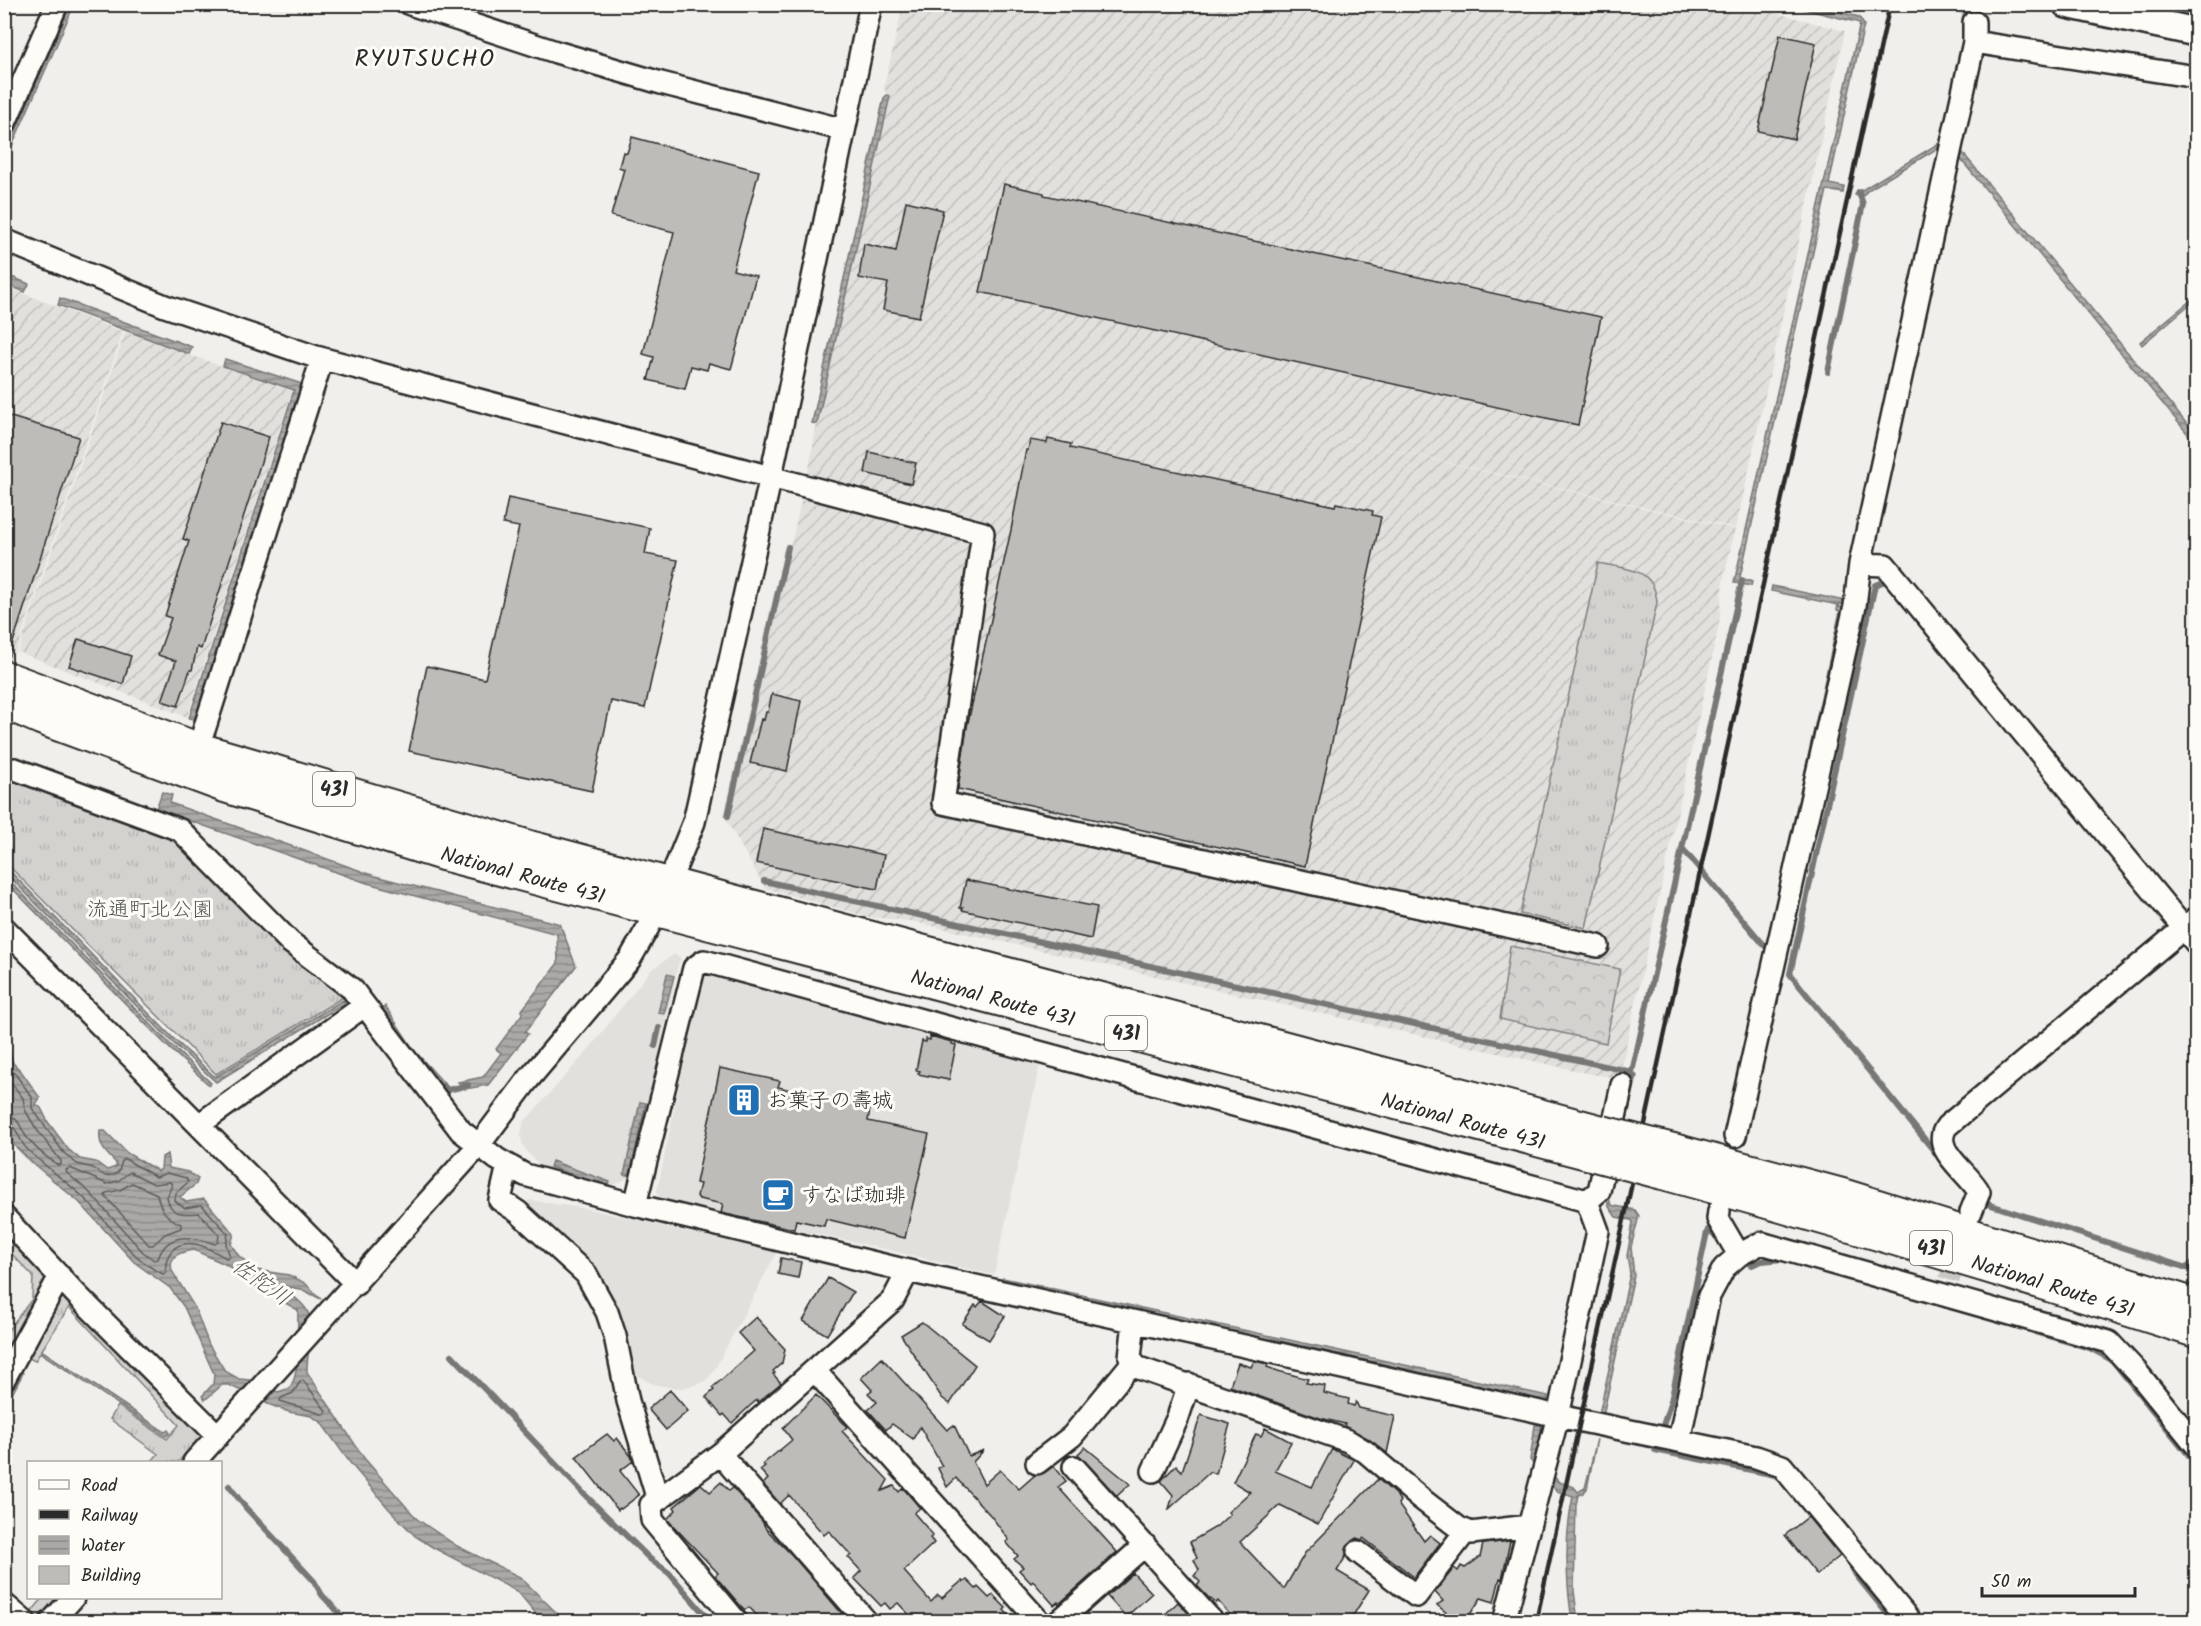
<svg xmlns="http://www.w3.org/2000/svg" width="2201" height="1626" font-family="Kalam,'Klee One',sans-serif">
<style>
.built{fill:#e1e0dc}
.industrial{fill:url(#industrial-furrows)}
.grass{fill:url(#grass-tufts);stroke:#7f7e7d;stroke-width:1.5}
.forest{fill:url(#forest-crowns);stroke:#7f7e7d;stroke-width:1.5}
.water{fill:url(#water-rules);stroke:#777775;stroke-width:1.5;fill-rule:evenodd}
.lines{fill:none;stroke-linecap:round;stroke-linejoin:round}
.shore{stroke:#5e5d5d;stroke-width:1.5}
.stream{stroke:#777775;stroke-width:6}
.building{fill:#bdbcb8;stroke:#2b2b2b;stroke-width:1.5}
.minor-tunnel{stroke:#c9c8c5;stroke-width:21;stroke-dasharray:21 10;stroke-linecap:butt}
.minor-casing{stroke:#2b2b2b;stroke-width:26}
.major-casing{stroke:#2b2b2b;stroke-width:32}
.highway-casing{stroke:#2b2b2b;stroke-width:36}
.minor{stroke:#fdfcf7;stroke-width:21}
.major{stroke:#fdfcf7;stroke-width:27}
.highway{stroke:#fdfcf7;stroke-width:32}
.rail{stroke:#2b2b2b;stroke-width:4.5}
.highway-bridge-casing{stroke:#2b2b2b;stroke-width:36;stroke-linecap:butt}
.highway-bridge{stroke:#fdfcf7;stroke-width:32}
.labels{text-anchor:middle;stroke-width:6;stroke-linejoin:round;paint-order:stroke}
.shield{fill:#fdfcf7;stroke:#6a6a68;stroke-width:1.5}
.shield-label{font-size:20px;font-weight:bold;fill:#2b2b2b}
.street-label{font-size:21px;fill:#2b2b2b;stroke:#fdfcf7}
.park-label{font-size:21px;fill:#555554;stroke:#fdfcf7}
.poi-label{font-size:21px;fill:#2b2b2b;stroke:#fdfcf7;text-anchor:start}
.water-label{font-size:22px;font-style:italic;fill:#575756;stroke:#fdfcf7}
.quarter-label{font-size:24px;letter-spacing:1.5px;fill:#2b2b2b;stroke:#fdfcf7}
</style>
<defs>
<pattern id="industrial-furrows" width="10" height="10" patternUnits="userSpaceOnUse" patternTransform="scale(1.5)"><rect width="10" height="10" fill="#e1e0dc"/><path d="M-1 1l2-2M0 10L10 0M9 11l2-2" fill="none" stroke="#c1c0bd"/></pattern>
<pattern id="grass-tufts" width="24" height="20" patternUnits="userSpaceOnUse" patternTransform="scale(1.5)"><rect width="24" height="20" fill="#d3d2cf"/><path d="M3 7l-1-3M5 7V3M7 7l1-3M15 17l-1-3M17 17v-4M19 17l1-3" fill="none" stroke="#b5b4b2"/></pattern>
<pattern id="forest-crowns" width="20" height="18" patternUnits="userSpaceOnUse" patternTransform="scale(1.5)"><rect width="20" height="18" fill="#d3d2cf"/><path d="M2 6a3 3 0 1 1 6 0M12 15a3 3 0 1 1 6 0" fill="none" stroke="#b5b4b2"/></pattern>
<pattern id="water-rules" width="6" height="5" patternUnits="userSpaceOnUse" patternTransform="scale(1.5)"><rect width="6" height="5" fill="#aaa9a7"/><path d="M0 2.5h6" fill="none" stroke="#8b8a88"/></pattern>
</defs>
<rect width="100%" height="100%" fill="#f0efeb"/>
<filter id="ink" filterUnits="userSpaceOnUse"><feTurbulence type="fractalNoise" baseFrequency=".0167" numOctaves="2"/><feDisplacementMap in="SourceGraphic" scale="12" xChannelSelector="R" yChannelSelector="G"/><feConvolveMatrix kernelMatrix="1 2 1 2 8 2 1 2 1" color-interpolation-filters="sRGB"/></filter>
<g filter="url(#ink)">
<path class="built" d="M674 954 681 958 678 965 633 1175 607 1189 540 1166 527 1152 523 1145 521 1137 523 1123 585 1054 651 970Z
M711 970 1041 1059 994 1275 859 1243 669 1203 658 1196 657 1191 702 977Z
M529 1200 589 1209 777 1252 712 1374 705 1381 695 1385 681 1388 668 1387 653 1384 636 1375 619 1309 597 1269 524 1205Z"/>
<path class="industrial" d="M1742 4 1845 31 1736 528 1241 415 1735 529 1723 581 1719 625 1619 1078 1591 1074 910 921 869 917 765 888 724 816 785 543 791 544 811 459 816 425 811 424 883 97 886 94 884 87 903 5Z
M4 286 123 332 16 653 4 648Z
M125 332 292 391 187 717 18 652Z"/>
<path class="grass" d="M1598 563C1626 569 1655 567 1657 603L1586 928 1520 914Z
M15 775 179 839 345 996 216 1074 5 862 4 803Z
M5 1222 50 1271 5 1370V1334L32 1299 33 1276 5 1247Z
M64 1292 204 1435 178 1462H151L158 1454 110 1419 118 1406 167 1439 179 1425 69 1307 35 1361 21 1354 51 1297Z
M43 1598H56L39 1617 28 1616Z"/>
<path class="forest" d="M1510 946 1620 969 1606 1043 1500 1019Z"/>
<path class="water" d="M71 4 74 5 5 162V156Z
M1788 5H1811L1859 17 1864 25 1829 184 1844 187 1843 193 1827 190 1740 577 1752 582 1751 586 1734 583 1860 23Z
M887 95 890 96 817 424 812 423 884 98Z
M1939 143 1938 148 1868 190 1861 198 1855 195 1857 190H1862Z
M1962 152 2196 435V444L1958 156Z
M4 274 29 284 25 292 5 284Z
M2196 296V299L2142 345 2140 342Z
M60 298 192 347 189 354 58 305Z
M225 359 305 385 198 720 189 718 294 390 223 366Z
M1772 586 1845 601 1844 604H1840L1839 607 1843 608 1772 940H1768L1840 611 1837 610 1838 605 1771 591Z
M162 792 172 795 170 803 375 876 560 924 576 966 525 1032 528 1034 488 1085 465 1089 458 1082 483 1077 501 1053 496 1049 522 1014V1010L558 963 557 934 367 883 156 809Z
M5 866 173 1038 215 1077 343 1000 345 1003 216 1082 171 1041 5 872Z
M5 876 170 1044 211 1083 209 1085 167 1046 5 881Z
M667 974 674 976 664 1014 658 1013Z
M385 1006 414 1050 450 1090 448 1093C423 1068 400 1039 383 1009Z
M5 1034 13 1063 21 1071 40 1098 36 1104 41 1108 48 1122 68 1149 80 1159 96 1162 107 1170 116 1167V1163C106 1153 98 1146 100 1131H105L127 1153 158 1171 161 1169 162 1157 167 1154 169 1168 188 1172 198 1179 196 1184 180 1197 186 1202 204 1199 234 1234 231 1244 238 1255 256 1270 289 1275 305 1283 321 1299 301 1289 285 1287 284 1289C291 1295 301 1301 306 1309 317 1327 306 1352 307 1372L364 1458 417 1519 457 1546 520 1577 565 1621H542L518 1592 434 1548 415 1536 389 1509 351 1464 320 1421 311 1416 289 1412 268 1404 229 1385H222L205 1400 202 1396 213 1384 214 1374 184 1307 170 1288 134 1262 79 1202 30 1161 13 1144 11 1133 5 1125ZM194 1250 227 1265 248 1282 298 1310 297 1365 294 1379 290 1388 278 1392 250 1380 239 1379 225 1371 209 1345 195 1308 172 1271C168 1255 181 1252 194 1250Z
M1630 1068 1637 1076 1609 1198 1611 1205 1635 1210 1639 1216 1631 1247 1634 1276 1603 1415 1599 1414 1630 1274 1627 1256 1633 1222 1631 1220 1616 1217 1609 1207 1606 1198 1633 1076 1630 1072Z
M640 1102 646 1103 630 1175H624Z
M552 1161 610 1182 608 1187 550 1167Z
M1003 1278 1548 1396 1546 1403 1002 1284Z
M41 1350 165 1432 168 1430 170 1433 166 1436 41 1353Z
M20 1371 23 1373 5 1408V1399Z
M1535 1425H1542L1536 1457 1559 1482 1574 1487 1578 1492 1585 1488 1597 1439 1587 1489 1583 1493 1578 1495 1576 1505 1574 1591 1578 1621H1572C1566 1580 1564 1537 1573 1496L1557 1491 1530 1460Z"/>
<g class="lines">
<path class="shore" d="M4 1056 8 1067 16 1075 32 1097V1108L64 1153 77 1164 93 1168 105 1176 114 1175 119 1171 122 1161 125 1159 156 1177 167 1173 186 1178 188 1182 176 1193 175 1201 185 1208 202 1205 228 1234 226 1244 230 1257 226 1258C217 1253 206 1246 195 1244 175 1241 164 1254 166 1273L163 1274C131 1260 108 1221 83 1197 65 1180 44 1166 27 1149 18 1140 17 1123 4 1122
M4 1074 23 1098 25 1110 37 1130 61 1161V1165H58C47 1158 37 1150 29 1140 19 1130 22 1116 4 1115
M70 1168 107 1184 118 1181 130 1172 154 1184 170 1182 172 1185 167 1197C170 1216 184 1214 199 1213L219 1235 218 1242 215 1244C193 1236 167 1231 158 1259L154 1260 143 1252 89 1192 67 1173 66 1170Z
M132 1183 157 1194C160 1209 166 1218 181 1224V1228L165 1234 153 1245H149L105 1196 106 1193 120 1190Z
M303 1380 326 1411 325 1415 280 1401 281 1398 293 1393 300 1382Z"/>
<path class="stream" d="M1828 372 1863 204 1859 193
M1891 585 1885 581 1875 585 1790 974 1939 1157
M728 816 788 547
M1682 848 1764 945 1768 948 1769 944
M764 881 1632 1072
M655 1046 659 1028
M1634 1078 1632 1072 1742 581
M444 1086 448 1090 468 1085
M1981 1198 1991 1205 2196 1271
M1708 1230 1721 1241
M1707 1232 1671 1401 1655 1450 1775 1475 1782 1480
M1743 1258 1752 1265 1762 1261 1783 1259
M2187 1268 2196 1260
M2035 1332 2090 1348 2112 1360 2196 1464
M452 1355 584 1494 650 1559 669 1573 711 1622
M229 1486 246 1508 314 1581 322 1595 347 1622
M1848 1560 1856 1575 1894 1622
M4 1621 5 1622"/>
</g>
<path class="building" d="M1780 35 1816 43 1794 139 1758 131Z
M632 137 759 171 733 270 756 276 731 369 709 363 707 370 691 366 685 389 648 380 654 357 643 354 674 232 611 216 624 169 619 167 623 152 627 153Z
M1004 184 1044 193V195L1601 317 1578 425 980 292Z
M906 201 943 210 919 317 883 310 888 283 859 278 864 244 896 251Z
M4 415 79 437 8 658H4Z
M221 422 269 437 201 649 197 647 192 670H190L178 706 162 701 176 661 158 655 171 618 165 616 189 541 183 539Z
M1048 439 1071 444 1070 448 1335 506 1336 503 1373 511 1372 515 1381 517 1305 866 958 789 967 727 1011 530 1026 450H1028L1030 440 1047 443Z
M869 452 916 463 911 484 865 473Z
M508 498 650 528 645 554 678 560 645 708 611 701 592 791 409 751 427 666 485 679 519 527 503 524Z
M78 639 131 656 123 684 69 666Z
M772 694 801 701 787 771 750 763 761 719 764 720 766 712H768Z
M763 829 884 855 877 889 756 863Z
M966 880 1097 907 1091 939 962 910 963 908H960Z
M930 1036 952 1042V1044L956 1045 949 1080 918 1074 920 1071 916 1070 922 1041 926 1042V1039L930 1040Z
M720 1068 780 1081 778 1087 834 1100 835 1094 871 1103 868 1121 929 1134 905 1238 826 1219 824 1226 796 1220 794 1229 721 1213 723 1204 699 1199 697 1196 700 1184 696 1183Z
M781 1258 801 1262 798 1278 778 1274Z
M828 1278 853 1292 827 1335 803 1321Z
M982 1301 1005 1316 989 1340 962 1324 975 1305 977 1307Z
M756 1317 785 1349 782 1363 773 1371 775 1373 773 1374 781 1383 758 1402 757 1400 751 1405 732 1423 724 1414 722 1416 706 1397 714 1390 712 1388 754 1351 738 1333Z
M922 1322 975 1365 950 1404 942 1398 901 1335Z
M882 1358 947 1430 954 1425 969 1456 984 1450 973 1462 984 1484 1000 1470 1019 1489 1035 1475 1044 1473 1054 1466 1066 1481 1058 1487 1117 1552 1059 1604 1058 1602 1054 1605 1033 1581 1031 1583 1019 1570 1023 1567 1014 1559 1018 1556 1006 1542 1009 1540 991 1516 956 1478 947 1487 938 1468 942 1466 920 1427 913 1439 892 1424 886 1430 868 1410 877 1402 868 1393 872 1390 861 1378Z
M1254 1361 1268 1364 1267 1367 1278 1371 1308 1379 1306 1383 1325 1386 1324 1393 1349 1399 1348 1404 1354 1406 1356 1402 1359 1408 1395 1416 1387 1453 1367 1438 1344 1426 1345 1424 1320 1418 1230 1386 1238 1363 1251 1367Z
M670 1390 688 1411 666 1430 648 1409Z
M816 1395 847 1427 842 1431 888 1480 882 1491 894 1486 899 1492 903 1488 920 1508 914 1513 933 1535 930 1538 934 1543 904 1571 931 1602 938 1595 942 1598 962 1581 964 1582 967 1580 976 1589 978 1587 989 1598 993 1595 1006 1608 1004 1610 1015 1622H916L898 1603 890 1609 885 1603 881 1606 854 1578 861 1571 848 1557 851 1555 829 1531 824 1535 789 1495 780 1504 763 1484 768 1479 760 1470 765 1466 763 1464 792 1440 783 1428Z
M1201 1415 1230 1424 1216 1474 1210 1472 1169 1509 1173 1495 1161 1481 1176 1465 1182 1471Z
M1265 1428 1291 1442 1275 1471 1312 1487 1332 1449 1354 1460 1318 1524 1280 1505 1240 1542 1284 1589 1305 1553 1378 1479 1397 1496 1400 1501 1398 1504 1424 1541 1430 1535 1440 1543 1414 1577 1363 1538 1362 1540 1357 1538 1348 1545 1346 1556 1337 1571 1369 1590 1349 1622H1236L1218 1601 1216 1603 1208 1597 1197 1586 1200 1582 1194 1576 1199 1570 1194 1560 1197 1558 1190 1542 1216 1527 1230 1514 1228 1512 1250 1492 1233 1482 1256 1434 1261 1436Z
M607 1434 614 1441 617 1438 631 1456 633 1461 620 1471 639 1495 621 1509 620 1508 618 1510 576 1457Z
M1085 1447 1130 1484 1117 1496 1078 1454Z
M721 1482 729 1491 733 1488 762 1521 766 1529 792 1555 849 1622H763L749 1607 745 1610 740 1605 715 1576 718 1573 667 1519 676 1510 674 1507 701 1484 710 1492Z
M1808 1517 1840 1556 1817 1575 1785 1535Z
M1510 1541 1502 1579 1500 1578 1494 1602 1481 1598 1465 1622H1458L1437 1605 1443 1601 1435 1592 1454 1568 1458 1571 1461 1566 1465 1568 1480 1557 1483 1544Z
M1133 1573 1152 1593 1126 1617 1107 1596Z
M1178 1602 1189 1614 1180 1622H1157Z"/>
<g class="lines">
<path class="minor-tunnel" d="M1969 4 1974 22
M1949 1280 1960 1247"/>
<g class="minor-casing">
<path id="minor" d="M410 4 556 52 661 83 844 130
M1974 42 2196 77
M4 125 57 4
M4 240 165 306 316 357 983 533 943 803 1598 946
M1860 564 1885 565 2196 943
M204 730 322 359
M15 769 180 830 290 942 352 989 461 1131 497 1159 525 1175 635 1205 908 1271 1558 1416 1756 1457 1782 1466 1911 1622
M4 928 356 1284
M200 1124 364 1006
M1735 1136 1855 606 1860 564 1974 42V22
M508 1165 500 1200 518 1212 586 1274 607 1312 615 1336 628 1401 658 1500
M635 1205 694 968 704 961 1587 1201 1599 1191 1622 1085
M1719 1211 1718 1219 1739 1255
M1971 1212 1979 1192C1969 1172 1929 1149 1947 1126L2196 918
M4 1217 76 1294 218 1436
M1134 1322 1130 1357 1136 1367 1348 1441 1366 1452 1420 1498 1459 1528 1471 1533 1529 1526
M815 1371 1040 1622
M4 1379 60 1276
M1679 1441 1709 1296 1724 1268 1739 1255 1761 1243 2109 1342 2137 1372 2196 1445
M720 1454 867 1622
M194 1462 479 1145 527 1081 630 959 658 910 694 822 771 476 871 4
M1037 1463 1072 1436 1133 1362
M1074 1467 1213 1622
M1153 1471 1178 1417 1189 1384
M1358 1552 1416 1596 1466 1531
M4 1604 25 1622
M51 1622 73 1598
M737 1622 652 1520 651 1505 720 1454 893 1300 908 1271
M1058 1622 1145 1545
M1504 1622 1558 1416 1598 1231 1587 1201"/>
</g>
<g class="major-casing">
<path id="major" d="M2067 4 2196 32"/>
</g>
<g class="highway-casing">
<path id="highway" d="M4 677 195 748 533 848 1602 1132
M4 702 41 718 225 786 443 854 1595 1155
M1673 1150 1842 1195 2196 1305
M1663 1173C1842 1222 2020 1275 2196 1331"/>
</g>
<use href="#minor" class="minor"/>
<use href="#major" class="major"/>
<use href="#highway" class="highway"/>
<path class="rail" d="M1536 1622 1890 4"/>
<g class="highway-bridge-casing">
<path id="highway-bridge" d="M1602 1132 1673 1150
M1595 1155 1663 1173"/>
</g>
<use href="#highway-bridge" class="highway-bridge"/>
</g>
</g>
<defs>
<g id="building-square" transform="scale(1.725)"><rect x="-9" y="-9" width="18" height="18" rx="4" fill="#1f6fb2" stroke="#fdfcf7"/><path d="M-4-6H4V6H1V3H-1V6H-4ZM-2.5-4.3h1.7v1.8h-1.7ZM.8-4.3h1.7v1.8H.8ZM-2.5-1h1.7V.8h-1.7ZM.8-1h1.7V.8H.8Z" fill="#fff"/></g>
<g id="cafe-square" transform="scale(1.725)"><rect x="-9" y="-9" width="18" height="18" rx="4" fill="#1f6fb2" stroke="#fdfcf7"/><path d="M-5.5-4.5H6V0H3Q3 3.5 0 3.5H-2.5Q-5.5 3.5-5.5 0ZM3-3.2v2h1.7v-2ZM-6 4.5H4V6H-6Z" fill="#fff"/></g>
</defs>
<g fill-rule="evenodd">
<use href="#building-square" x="744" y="1100"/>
<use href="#cafe-square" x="778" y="1195"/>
</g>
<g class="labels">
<g class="shield">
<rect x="313" y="772" width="42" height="34" rx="4.5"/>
<rect x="1105" y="1016" width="42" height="34" rx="4.5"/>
<rect x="1910" y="1231" width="42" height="34" rx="4.5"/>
</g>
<g class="shield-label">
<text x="334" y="796">431</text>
<text x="1126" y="1040">431</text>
<text x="1931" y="1255">431</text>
</g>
<g class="street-label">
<text transform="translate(523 875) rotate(15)" y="7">National Route 431</text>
<text transform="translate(993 998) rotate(15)" y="7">National Route 431</text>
<text transform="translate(1463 1121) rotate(15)" y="7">National Route 431</text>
<text transform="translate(2053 1286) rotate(17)" y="7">National Route 431</text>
</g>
<g class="park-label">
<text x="150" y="916">流通町北公園</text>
</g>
<g class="poi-label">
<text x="767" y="1107">お菓子の壽城</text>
<text x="801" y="1202">すなば珈琲</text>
</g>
<g class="water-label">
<text transform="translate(262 1281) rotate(35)" y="8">佐陀川</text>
</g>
<g class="quarter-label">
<text x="425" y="66">RYUTSUCHO</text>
</g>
</g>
<rect width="2201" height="1626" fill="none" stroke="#fdfcf7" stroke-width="24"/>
<rect x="12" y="12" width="2177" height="1602" fill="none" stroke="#2b2b2b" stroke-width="2" filter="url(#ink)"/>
<rect x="27" y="1461" width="195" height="138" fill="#fdfcf7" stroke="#a9a8a5" stroke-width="1.5"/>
<rect x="39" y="1480" width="30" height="9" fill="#fdfcf7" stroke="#a9a8a5" stroke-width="1.5"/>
<text x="81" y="1491" font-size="18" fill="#2b2b2b">Road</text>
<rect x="39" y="1510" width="30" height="9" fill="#2b2b2b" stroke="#a9a8a5" stroke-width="1.5"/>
<text x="81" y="1521" font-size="18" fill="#2b2b2b">Railway</text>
<rect x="39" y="1536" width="30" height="18" fill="url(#water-rules)" stroke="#a9a8a5" stroke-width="1.5"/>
<text x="81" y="1551" font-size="18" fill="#2b2b2b">Water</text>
<rect x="39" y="1566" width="30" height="18" fill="#bdbcb8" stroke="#a9a8a5" stroke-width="1.5"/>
<text x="81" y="1581" font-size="18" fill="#2b2b2b">Building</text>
<path d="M1982 1587v9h153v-9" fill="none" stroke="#2b2b2b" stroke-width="3"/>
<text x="1991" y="1587" font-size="18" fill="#2b2b2b" stroke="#fdfcf7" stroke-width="4.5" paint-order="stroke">50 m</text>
</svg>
